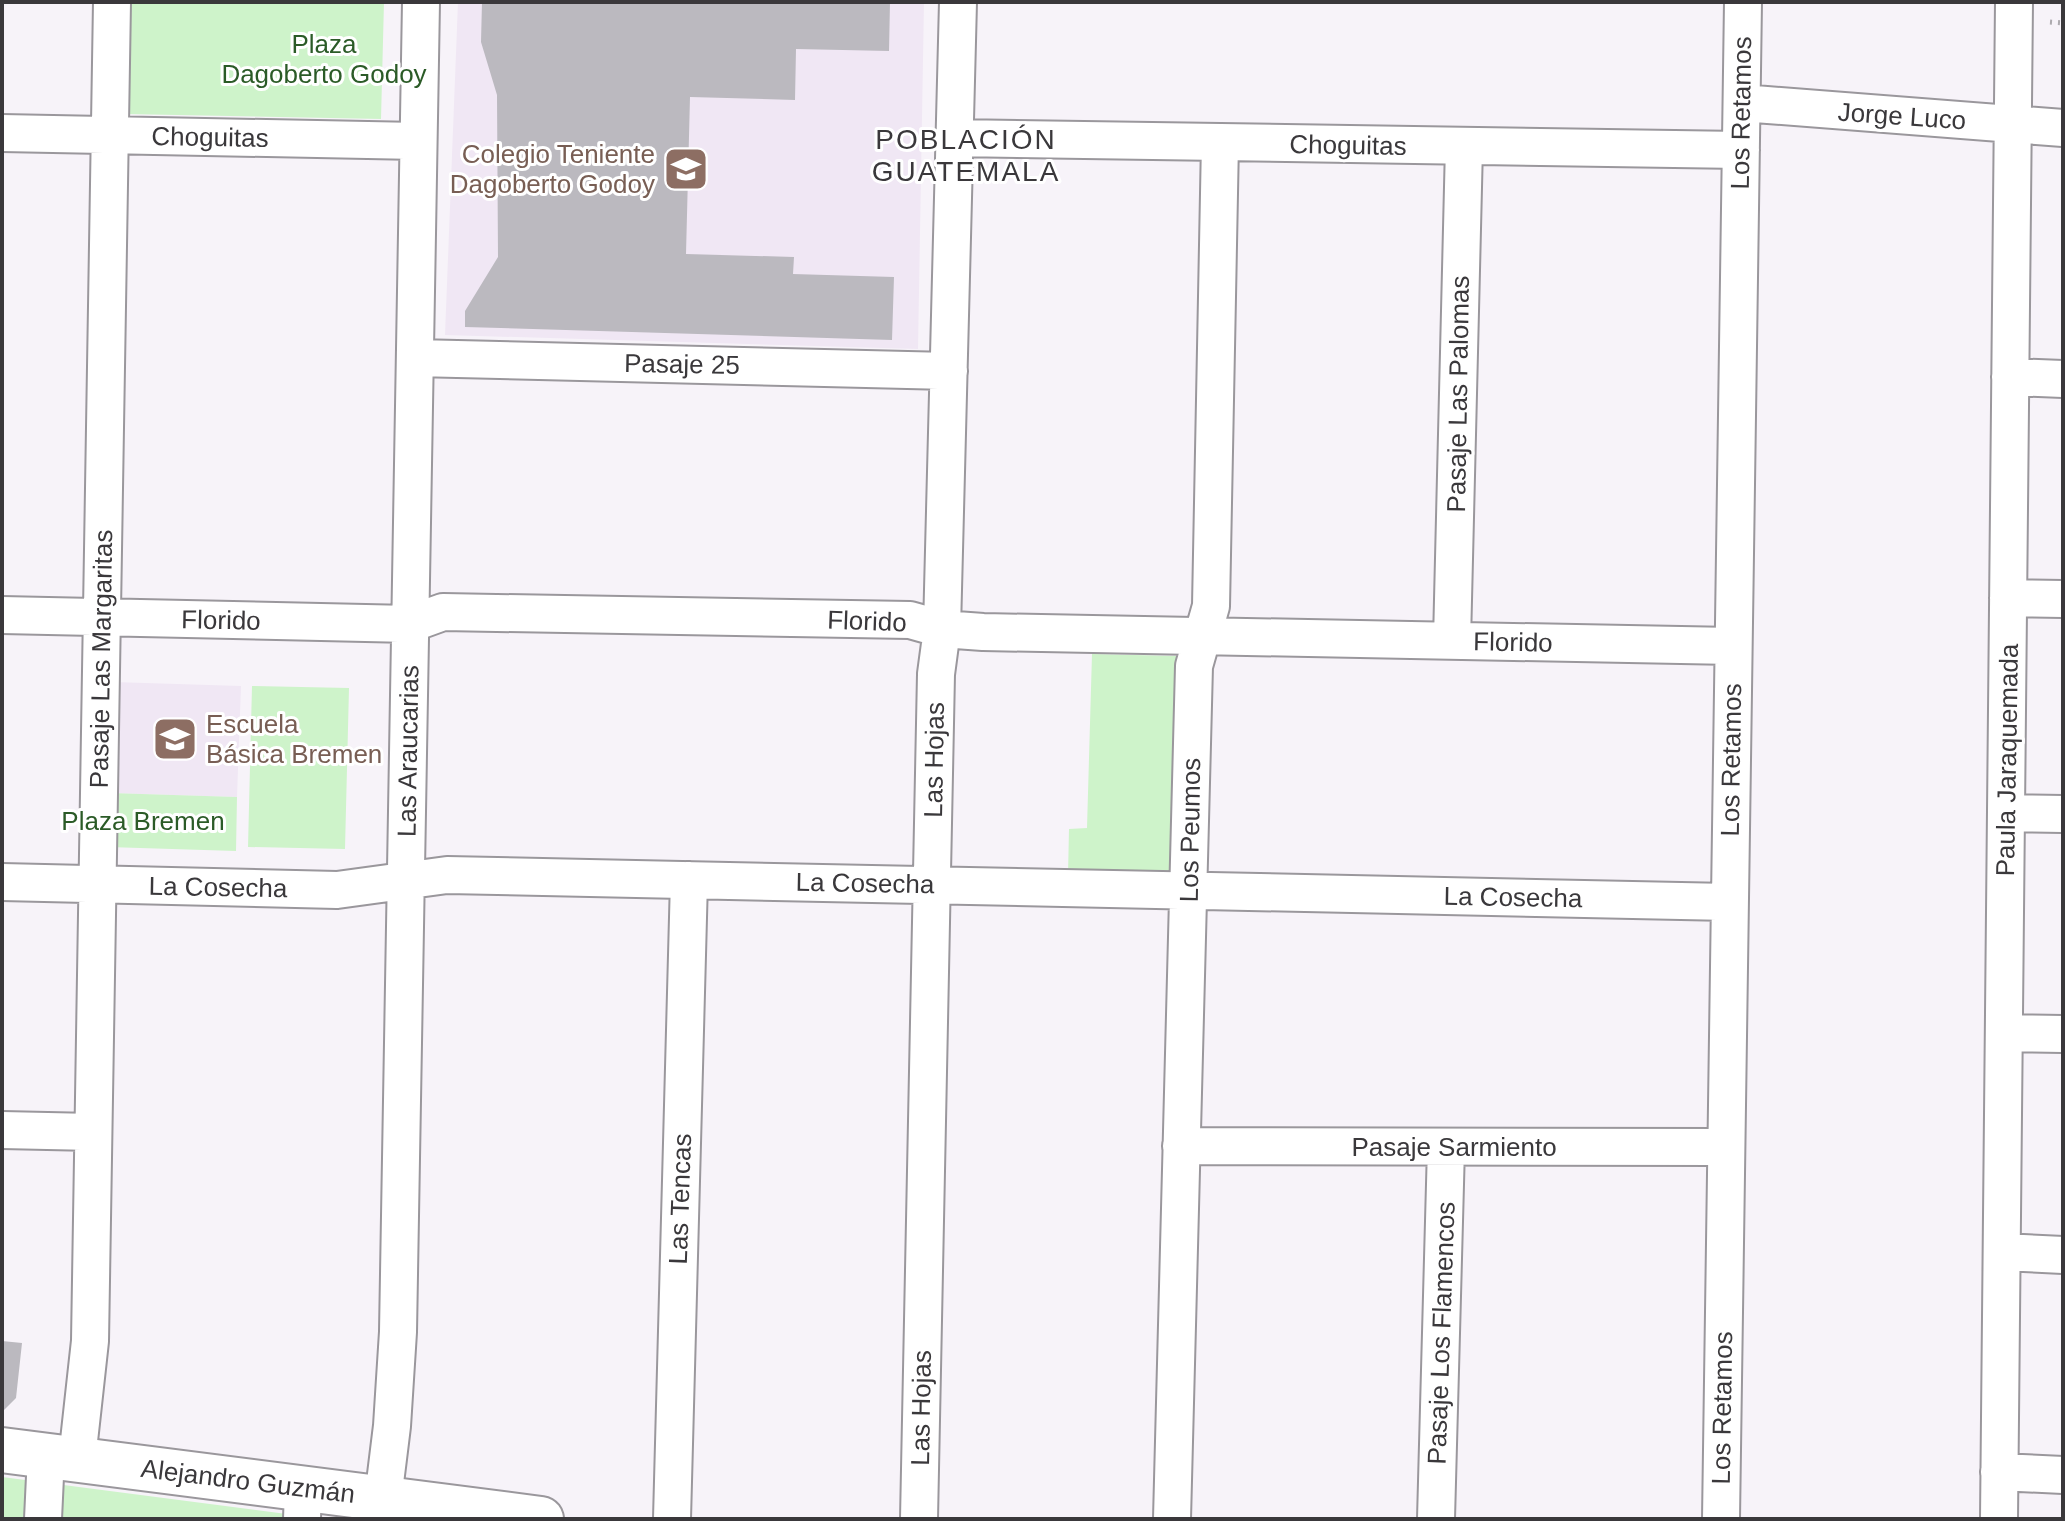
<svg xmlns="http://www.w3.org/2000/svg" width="2065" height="1521" font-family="Arial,sans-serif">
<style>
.built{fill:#f0e7f4}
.green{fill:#cef3ca}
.building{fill:#bbb9bf}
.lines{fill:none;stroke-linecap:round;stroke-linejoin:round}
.minor-casing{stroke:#9a979c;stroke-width:40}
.tertiary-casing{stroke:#9a979c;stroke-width:48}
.path{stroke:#adaaaf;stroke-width:5;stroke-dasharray:2 6;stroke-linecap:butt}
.minor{stroke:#fff;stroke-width:36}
.tertiary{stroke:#fff;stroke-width:44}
.labels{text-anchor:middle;stroke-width:6;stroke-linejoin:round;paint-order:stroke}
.park-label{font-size:26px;fill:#2b5b27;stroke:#fff}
.street-label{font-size:26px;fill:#3a383b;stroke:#fff}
.education-label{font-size:26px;fill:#785e54;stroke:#fff;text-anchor:end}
.neighbourhood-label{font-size:28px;letter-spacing:2px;fill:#3a383b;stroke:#fff}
</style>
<rect width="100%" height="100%" fill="#f7f3f9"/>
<path class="built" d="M458 2H924L918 349 445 335Z
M113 682 241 686 237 797 110 793Z"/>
<path class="green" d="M124 2H384L381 119 124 114Z
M1092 654 1177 656 1172 877 1068 875 1069 829 1087 828Z
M252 686 349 688 345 849 248 847Z
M110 793 237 797 236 851 108 847Z
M2 1477 325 1519H2Z"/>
<path class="building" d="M482 2H890L889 51 796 49 795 100 690 97 686 254 794 257 793 274 894 277 892 340 465 327V311L498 257 497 95 481 42Z
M2 1341 22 1343 16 1398 2 1412Z"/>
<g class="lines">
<g class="minor-casing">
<path id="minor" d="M1742 103 2063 128
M2 133 418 141
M955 138 1741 150
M415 358 949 371
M2010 377 2063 379
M2008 598 2063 599
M2 615 410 624 443 612 910 620 942 629 983 632 1733 646
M1452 641 1464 146
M2006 813 2063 814
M2 882 337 890 447 875 1729 902
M2004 1033 2063 1034
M2 1130 93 1132
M1181 1146 1726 1147
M2002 1252 2063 1255
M77 1459 90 1341 112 2
M1999 1472 2063 1475
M383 1499 392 1426 398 1332 421 2
M43 1519 46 1455
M302 1519 303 1489
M672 1519 689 880
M919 1519 936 674 942 629 958 2
M1172 1519 1194 666 1211 606 1220 142
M1436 1519 1446 1147
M1721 1519 1743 2
M1999 1519 2014 2"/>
</g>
<g class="tertiary-casing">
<path id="tertiary" d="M2 1450 541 1519"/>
</g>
<path class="path" d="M2050 22 2063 23"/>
<use href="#minor" class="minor"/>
<use href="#tertiary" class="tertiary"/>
</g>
<defs>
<g id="school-square" transform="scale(2.3)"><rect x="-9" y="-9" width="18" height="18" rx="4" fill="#8d6e63" stroke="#fff"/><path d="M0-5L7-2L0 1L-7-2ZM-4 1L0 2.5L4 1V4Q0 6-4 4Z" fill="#fff"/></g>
</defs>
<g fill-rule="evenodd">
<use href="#school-square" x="686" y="169"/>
<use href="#school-square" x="175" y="739"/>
</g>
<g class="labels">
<g class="park-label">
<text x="324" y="53">Plaza<tspan x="324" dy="30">Dagoberto Godoy</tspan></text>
<text x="143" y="830">Plaza Bremen</text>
</g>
<g class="street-label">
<text transform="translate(1741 113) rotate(-89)" y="9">Los Retamos</text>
<text transform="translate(1902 116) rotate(4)" y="9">Jorge Luco</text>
<text transform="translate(210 137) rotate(1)" y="9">Choguitas</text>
<text transform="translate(1348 145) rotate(1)" y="9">Choguitas</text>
<text transform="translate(682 364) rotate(1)" y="9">Pasaje 25</text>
<text transform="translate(1458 394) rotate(-89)" y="9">Pasaje Las Palomas</text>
<text transform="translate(221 620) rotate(1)" y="9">Florido</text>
<text transform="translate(867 621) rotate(2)" y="9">Florido</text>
<text transform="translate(1513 642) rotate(1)" y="9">Florido</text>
<text transform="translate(101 659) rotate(-89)" y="9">Pasaje Las Margaritas</text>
<text transform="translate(408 751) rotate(-89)" y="9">Las Araucarias</text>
<text transform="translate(934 760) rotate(-89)" y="9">Las Hojas</text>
<text transform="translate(1731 760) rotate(-89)" y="9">Los Retamos</text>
<text transform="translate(2007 760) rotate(-89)" y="9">Paula Jaraquemada</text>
<text transform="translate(1190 830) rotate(-89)" y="9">Los Peumos</text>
<text transform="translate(865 883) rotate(1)" y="9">La Cosecha</text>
<text transform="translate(218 887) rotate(1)" y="9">La Cosecha</text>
<text transform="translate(1513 897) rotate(1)" y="9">La Cosecha</text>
<text x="1454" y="1156">Pasaje Sarmiento</text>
<text transform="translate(680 1199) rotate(-88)" y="9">Las Tencas</text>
<text transform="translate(1441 1333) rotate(-88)" y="9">Pasaje Los Flamencos</text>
<text transform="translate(921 1408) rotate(-89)" y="9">Las Hojas</text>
<text transform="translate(1722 1408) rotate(-89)" y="9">Los Retamos</text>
<text transform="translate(248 1481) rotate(7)" y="9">Alejandro Guzmán</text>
</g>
<g class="education-label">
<text x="655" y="163">Colegio Teniente<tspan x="655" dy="30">Dagoberto Godoy</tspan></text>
<text x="206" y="733" text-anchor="start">Escuela<tspan x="206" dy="30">Básica Bremen</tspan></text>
</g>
<g class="neighbourhood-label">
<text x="966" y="149">POBLACIÓN<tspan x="966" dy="32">GUATEMALA</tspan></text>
</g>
</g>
<rect width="2065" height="1521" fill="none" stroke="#3a383b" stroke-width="8"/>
</svg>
